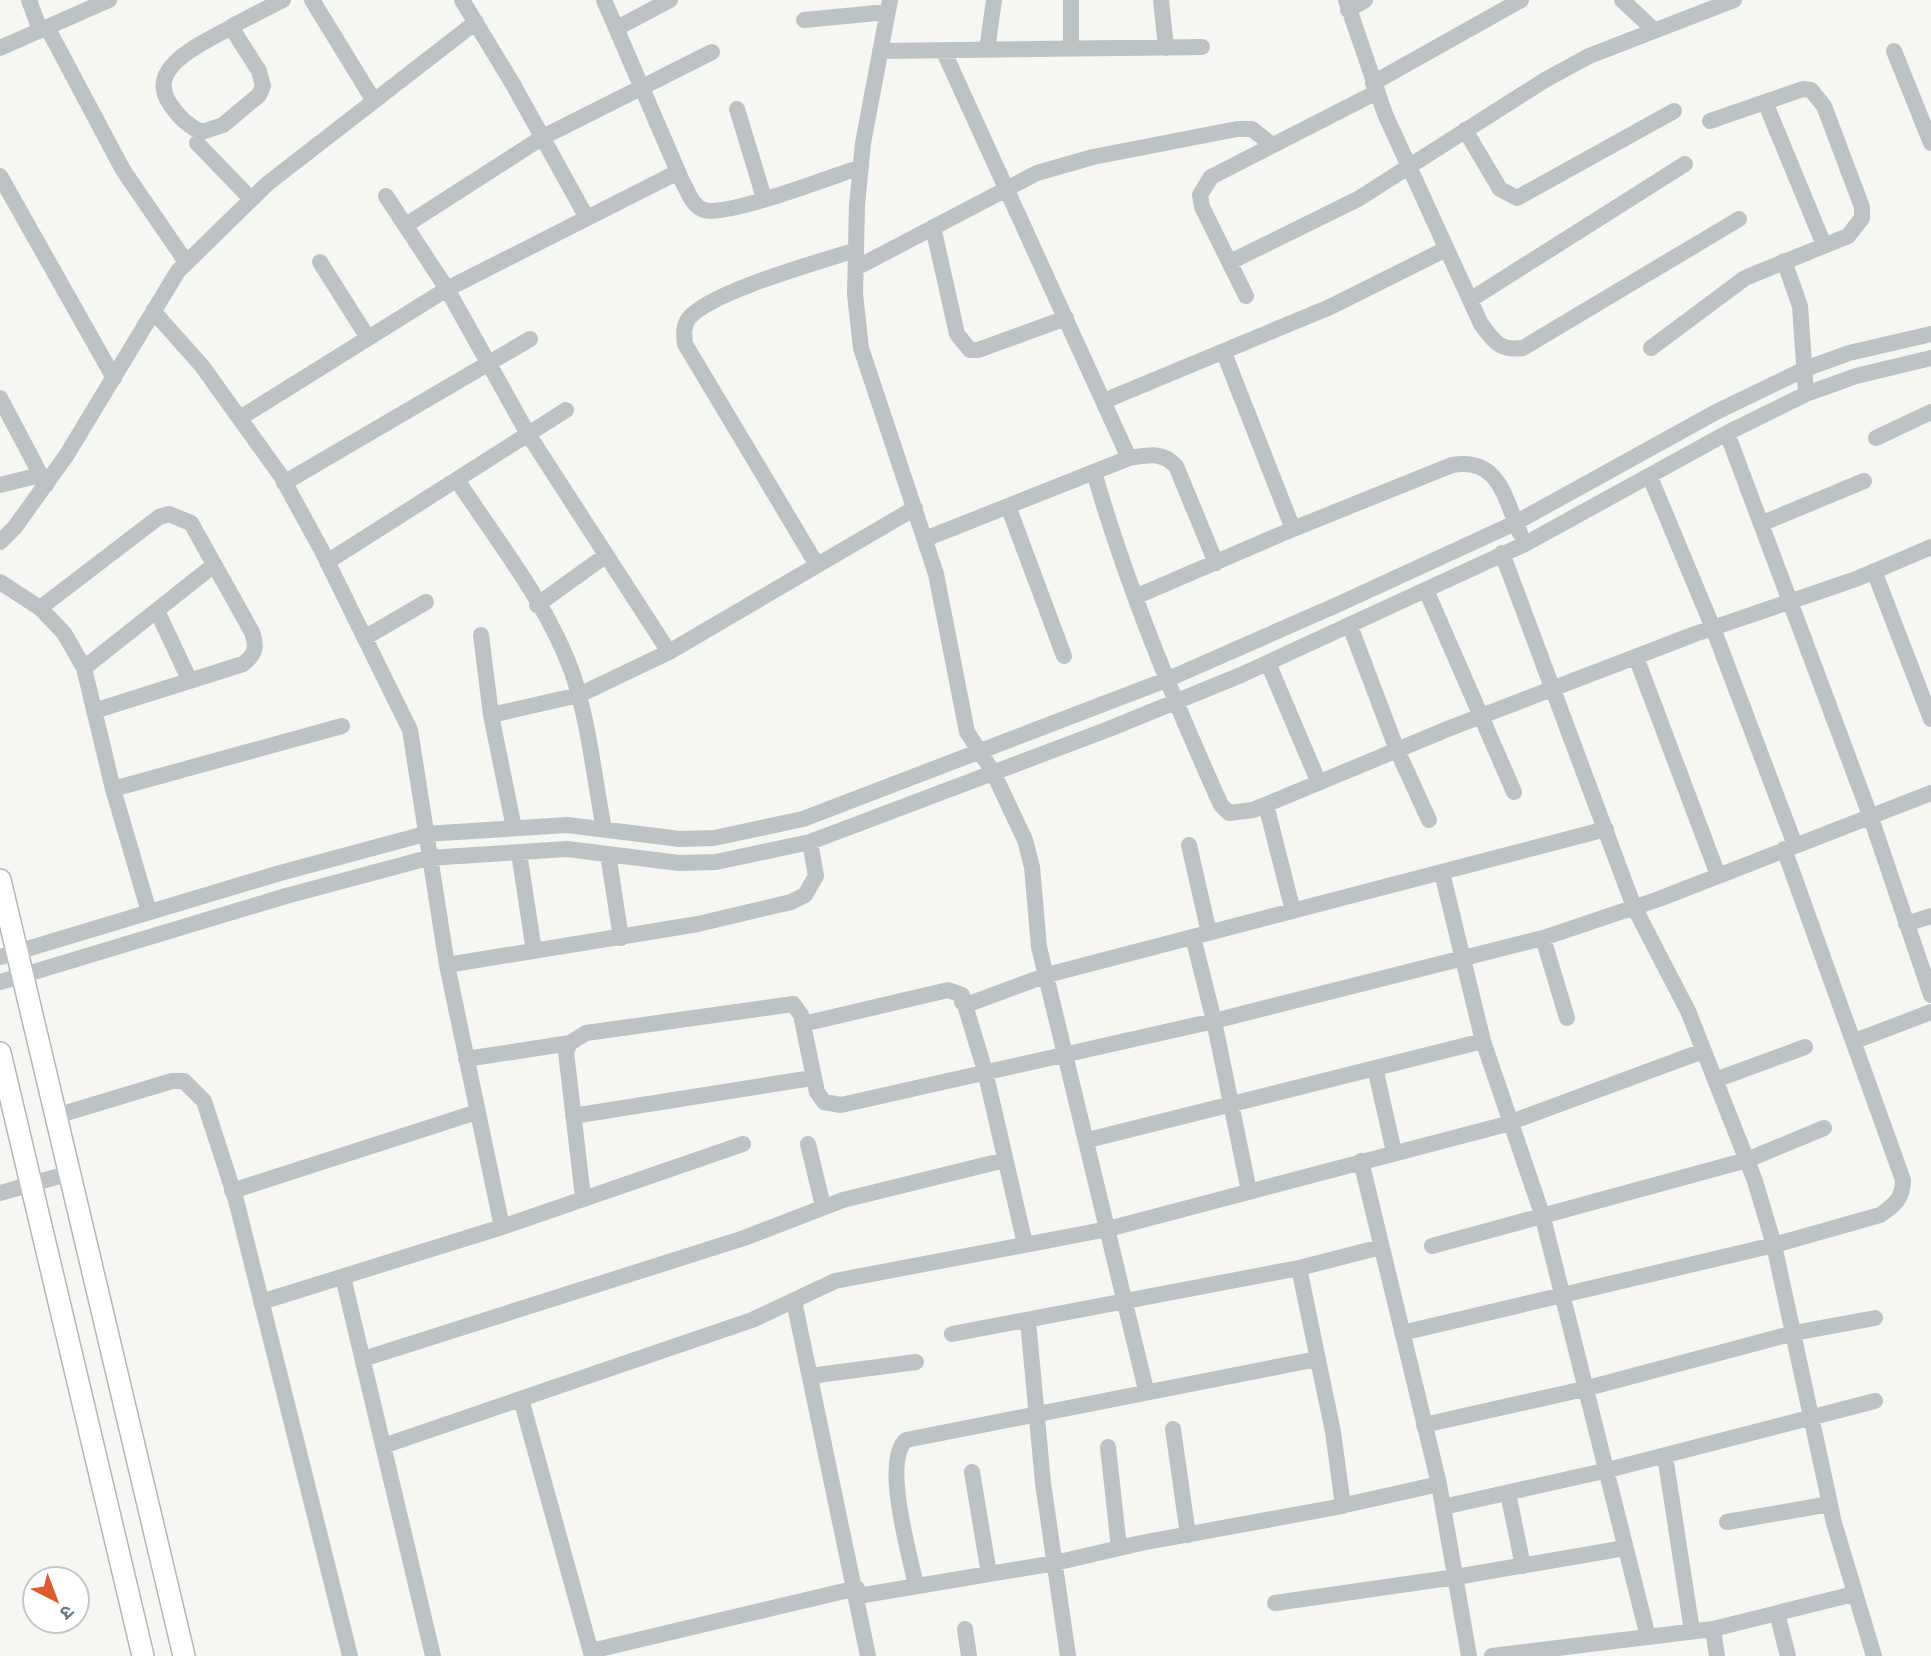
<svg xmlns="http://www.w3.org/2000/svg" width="1931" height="1656" font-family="Rubik,'Noto Sans Devanagari',sans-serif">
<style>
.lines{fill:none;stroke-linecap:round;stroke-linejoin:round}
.secondary-casing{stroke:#b2b7bc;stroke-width:24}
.street{stroke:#bdc2c5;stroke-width:16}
.secondary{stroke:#fff;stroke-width:21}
</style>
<rect width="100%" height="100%" fill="#f6f6f3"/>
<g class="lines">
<g class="secondary-casing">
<path id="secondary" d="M0 880 184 1656
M0 1053 143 1656"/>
</g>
<path class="street" d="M29 0 40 30
M312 0 374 101
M462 0 514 86 587 218
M604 0 682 181C688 191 692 206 704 210 728 217 833 176 861 167
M890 0 863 143 857 205 855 294 861 348 936 574 967 732 993 772 1025 840 1032 867 1039 947 1146 1390
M1161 0 1166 48
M1346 0 1385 114 1481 324C1494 342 1500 351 1523 348L1739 219
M1622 0 1653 29
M1348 10 1365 0
M804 20 887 12
M47 27 123 170 186 262
M231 27 259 71 263 86 259 95 223 125 202 132C189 127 178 116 170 104 144 66 205 43 231 27L238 23 283 0
M617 28 670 0
M0 48 109 0
M1071 49V0
M943 50 1129 458
M987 50 994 0
M880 51 1202 47
M1894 51 1931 143
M1373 83 1521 0
M1765 102 1824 245
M737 109 764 198
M1465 130 1500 189 1517 198 1674 111
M197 143 251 199
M0 176 114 378
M386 196 447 289 528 434 669 652
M406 225 543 137 712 52
M933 227 957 334 970 350H978L1066 318
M1784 261 1800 306 1806 394
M320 262 368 338
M1230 262 1358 199 1545 80 1589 56 1734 0
M856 268 1037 173 1093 157 1237 129H1252L1272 145
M1246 296 1202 207 1200 195 1211 177 1377 92
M1470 300 1685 164
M153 311 202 366 281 476 321 549 410 730 447 965 502 1227
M1651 348 1745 278 1848 236 1862 218V207L1824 106 1811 90 1803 89 1710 121
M1224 353 1293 529
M0 398 46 485
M1104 401 1330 307 1446 249
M240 418 447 289 678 172
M1727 433 1871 818 1931 995
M1876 438 1931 412
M1094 472C1127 587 1172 697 1221 805L1229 813 1253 810 1450 728 1695 634 1856 579 1931 547
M1650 477 1713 628 1795 845
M457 480C497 541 547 603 572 672 589 722 594 778 604 829
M284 483 530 339
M0 485 40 475
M1008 506 1064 656
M1763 523 1864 481
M925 539 1129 458C1148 455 1162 451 1176 466L1216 563
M0 542 15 527 66 456 178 271 267 184 476 22
M1502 553 1634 907 1688 1011 1755 1181 1774 1245 1834 1523 1874 1656
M327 562 566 410
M817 565 685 344C684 334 683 326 689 318 712 291 819 262 856 250
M1874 571 1931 719
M0 582 40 608 64 633 84 668 113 789 149 912
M1426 590 1514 792
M1135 597 1293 529 1452 465C1499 457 1504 497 1520 533
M537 605 605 556
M40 608 159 517 169 514 191 523 252 632C257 647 256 654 243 664L94 711
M157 611 190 681
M1350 626 1397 750 1429 820
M481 635 491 715 514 828
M366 637 426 602
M1636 657 1718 875
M1268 663 1319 783
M84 668 214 565
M491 715 579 695 669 652 915 508
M113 789 342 726
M1266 805 1293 911
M1189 845 1209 933
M519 853 534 951
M608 854 621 938
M1442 873 1483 1041 1542 1214 1648 1637
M1906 924 1931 916
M1193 937 1214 1021 1249 1191
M1543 938 1567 1018
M0 957 280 873 425 834 567 825 680 839 714 838 803 819 1166 680 1339 604 1515 523 1716 412 1805 369 1849 353 1931 334
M447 965 698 924 791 902 805 895 816 876 810 842
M0 982 286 896 428 858 567 849 679 863 716 862 810 842 1109 729 1241 675 1525 544 1727 433 1806 394 1856 376 1931 358
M962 1002 966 1005 1047 975 1606 829
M803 1024 948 990 962 995 985 1071 1025 1244
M1855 1041 1931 1012
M466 1059 570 1043
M1375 1068 1394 1152
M1715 1080 1805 1047
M56 1116 172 1081H184L204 1101 236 1200 350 1656
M573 1116 812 1078
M1088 1140 1483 1041
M808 1144 823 1206
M1361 1161 1439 1484 1469 1656
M232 1191 477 1112
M0 1193 70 1173
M583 1197 566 1052 570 1043 586 1033 793 1004 801 1015 817 1092 824 1102 841 1105 1214 1021 1543 938 1659 899 1931 793
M1432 1246 1747 1160 1824 1128
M1299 1268 1333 1432 1343 1506
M343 1277 433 1656
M794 1301 868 1656
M261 1302 502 1227 743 1144
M1028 1321 1043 1483 1068 1656
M1402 1333 1774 1245 1880 1215C1895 1205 1903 1198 1903 1180L1784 849
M952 1334 1299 1268 1381 1247
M363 1359 744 1238 843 1200 1005 1160
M810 1376 916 1362
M521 1399 592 1656
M1424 1425 1584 1389 1794 1333 1875 1318
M1173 1429 1188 1535
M383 1446 752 1320 835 1281 1108 1229 1503 1125 1703 1051
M1108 1447 1119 1548
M1665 1456 1692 1631
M972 1472 989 1574
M1508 1493 1523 1566
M1443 1507 1604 1471 1875 1401
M1727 1522 1830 1504
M916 1586C910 1555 882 1462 906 1440L1317 1359
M858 1596 1055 1563 1141 1543 1332 1508 1439 1484
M1275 1603 1456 1577 1625 1548
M1777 1613 1788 1656
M965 1629 969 1656
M1713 1629 1717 1656
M591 1651 857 1588
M1492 1656 1713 1629 1854 1594"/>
<use href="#secondary" class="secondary"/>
</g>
<g transform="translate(56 1600) rotate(138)"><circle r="33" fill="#ffffff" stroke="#c2c8cd" stroke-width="2"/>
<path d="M0-5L12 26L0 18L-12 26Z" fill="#dd5b2d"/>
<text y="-10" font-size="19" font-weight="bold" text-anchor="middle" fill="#667683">उ</text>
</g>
</svg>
